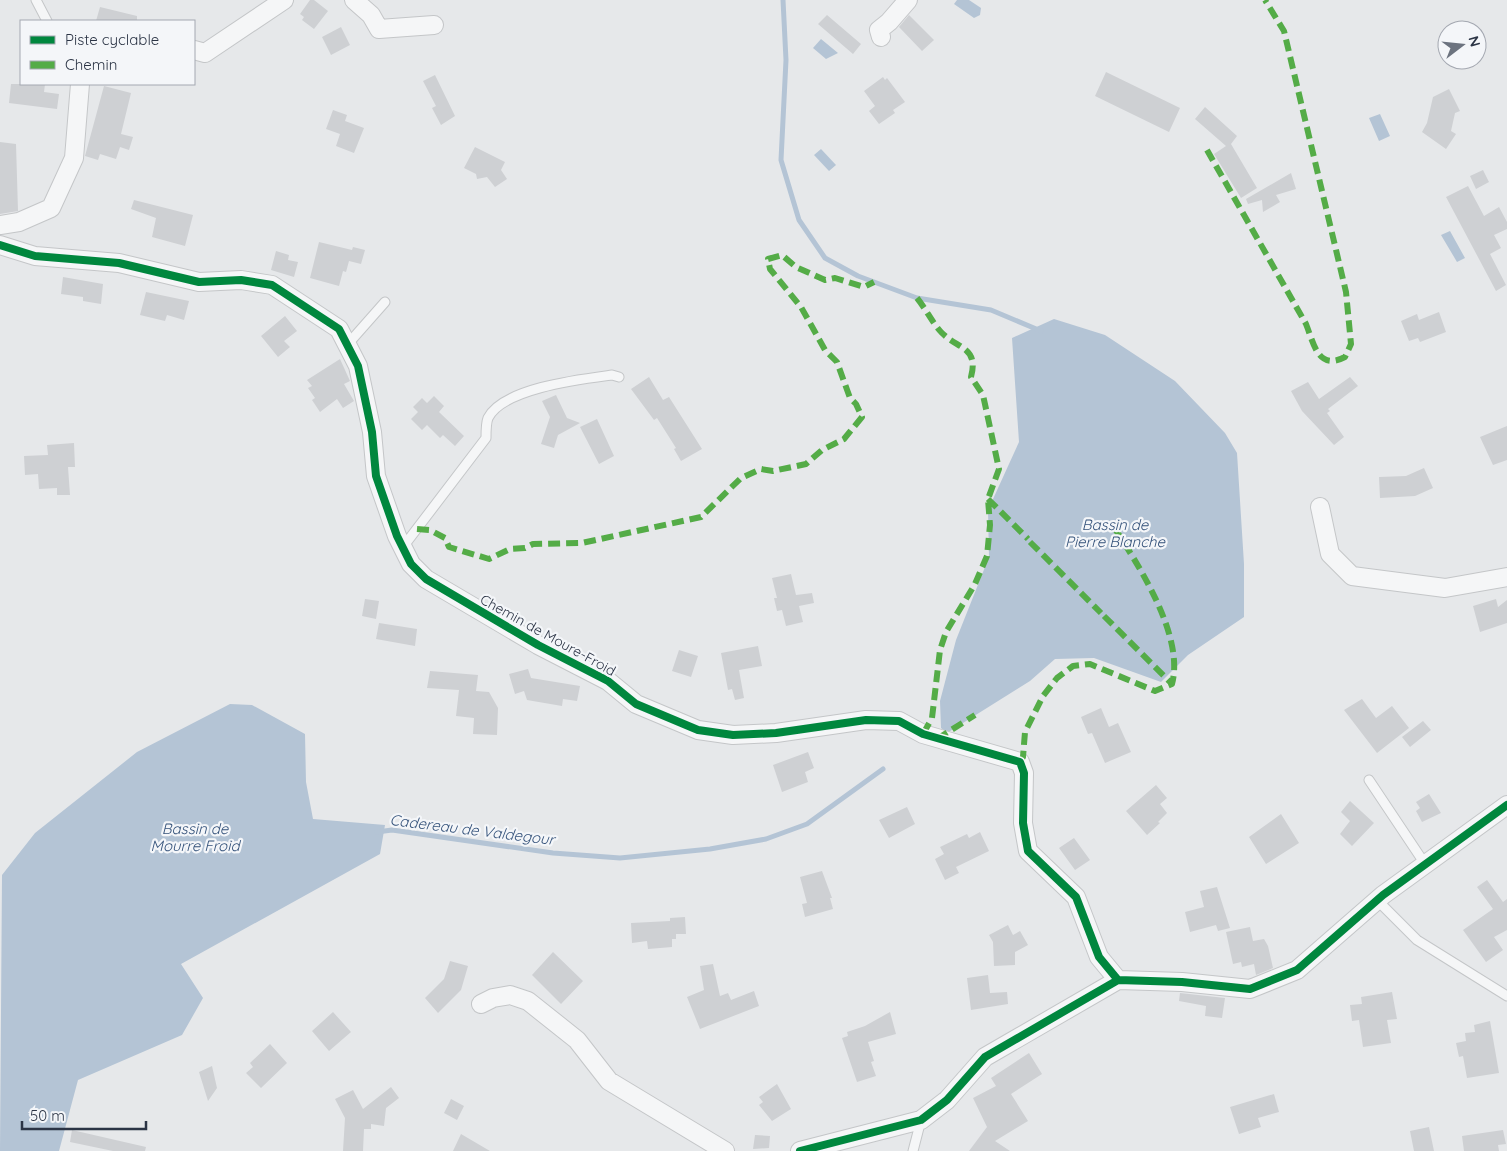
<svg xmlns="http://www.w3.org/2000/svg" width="1507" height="1151" font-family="Quicksand,sans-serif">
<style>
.water{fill:#b4c4d5}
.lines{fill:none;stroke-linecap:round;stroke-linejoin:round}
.stream{stroke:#b4c4d5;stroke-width:5}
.building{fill:#ced0d3}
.lane-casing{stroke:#c4c6c8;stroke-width:11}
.street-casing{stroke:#c4c6c8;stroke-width:20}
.lane{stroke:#f5f6f7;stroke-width:9}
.street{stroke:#f5f6f7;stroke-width:18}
.quiet{stroke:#54ac47;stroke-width:6;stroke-dasharray:12 6;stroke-linecap:butt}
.cycleway-casing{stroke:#f4f6f9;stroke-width:11}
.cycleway{stroke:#00873e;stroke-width:8}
.labels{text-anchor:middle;stroke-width:4.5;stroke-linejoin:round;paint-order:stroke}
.street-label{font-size:14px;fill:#2b3445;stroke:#f4f6f9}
.water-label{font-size:15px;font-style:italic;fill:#34527a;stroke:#f4f6f9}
</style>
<rect width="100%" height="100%" fill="#e6e8ea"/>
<path class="water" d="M957 0H969L981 8 980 15 974 18 954 4Z
M821 39 838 53 826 59 813 48Z
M1380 114 1390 136 1379 141 1369 118Z
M821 149 836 165 829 171 814 155Z
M1450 231 1465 258 1457 262 1441 235Z
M1054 319 1105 335 1175 381 1225 433 1237 453 1244 564V617L1188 655 1161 682 1094 658 1055 659 1030 681 947 733 941 728 940 701 956 640 989 557 988 510 1019 442 1012 338Z
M230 704 252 705 305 734 306 782 313 819 385 825 380 854 181 964 203 998 182 1035 78 1080 59 1151H0L2 875 35 833 137 752Z"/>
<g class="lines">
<path class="stream" d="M783 0 786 60 781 160 799 220 825 258 858 276 917 298 991 310 1041 331
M377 832 392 830 553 853 620 858 710 849 766 839 807 824 883 769"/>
</g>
<path class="building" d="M310 0H314L328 11 314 29 302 20 304 17 300 14Z
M100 7 137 16V21H96Z
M827 15 861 44 853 54 818 24Z
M909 15 934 40 922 51 899 27Z
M341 27 350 45 331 55 322 37Z
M1106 72 1180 108 1169 132 1095 96Z
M435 75 455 116 441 125 432 108 436 106 423 81Z
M883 77 885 80 887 78 905 102 893 110 895 113 879 124 869 111 875 106 864 91Z
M11 84H45L44 92 59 94 57 109 9 103Z
M104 86 131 93 121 134 133 137 129 150 120 147 116 159 100 154 98 160 85 156Z
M1449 89 1460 111 1455 113 1451 131 1456 134 1446 149 1422 132 1427 123 1433 97Z
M1205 107 1237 136 1231 144 1257 188 1241 198 1214 154 1226 146 1195 119Z
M333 110 347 115 345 121 364 128 354 153 336 146 340 134 326 129Z
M0 142 16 144 18 211 0 214Z
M475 147 505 162 501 170 507 179 495 187 487 177 477 179 476 174 464 168Z
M1483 170 1489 182 1476 189 1470 176Z
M1291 173 1296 189 1276 195 1280 202 1263 212 1262 200 1248 204 1246 199Z
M1468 186 1484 216 1499 207 1507 222V229L1494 235 1501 248 1490 254 1506 285 1496 291 1446 197Z
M134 200 193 215 185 246 152 237 156 218 131 209Z
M319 242 352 250 353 247 365 250 361 264 349 261 346 272 343 271 339 286 310 278Z
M276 251 289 255 288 260 298 262 294 277 271 270Z
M63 277 103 284 101 304 83 301V297L61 294Z
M146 292 189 301 184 320 167 315 165 321 140 315Z
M1439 312 1446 332 1420 342 1418 338 1409 341 1401 321 1417 314 1419 320Z
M285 316 297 331 284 341 290 347 278 357 261 336Z
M340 359 350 381 344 384 354 401 343 408 337 399 320 412 312 400 315 398 308 388 312 386 307 380Z
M649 377 663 400 669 397 702 449 681 461 674 449 676 448 657 418 654 420 631 389Z
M1350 377 1358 386 1328 409 1330 411 1327 413 1344 437 1334 445 1302 411 1291 391 1308 382 1319 399Z
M556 395 567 418 580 423 558 435 554 448 541 444 550 417 542 401Z
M434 396 444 406 439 412 464 436 455 446 443 435 440 438 427 425 422 430 411 419 418 412 413 407 422 398 427 403Z
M597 419 614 456 599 464 580 427Z
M1507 426V460L1493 465 1480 437Z
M74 443 75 467H68L70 495H57V488L39 489 38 474 25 475 24 456 48 455 47 445Z
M1424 468 1433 488 1415 496 1380 498 1379 477 1406 476Z
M791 574 796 595 812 593 814 603 799 606 803 622 786 626 782 610 777 611 774 598H777L772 578Z
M365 599 379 601 376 619 362 616Z
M1496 599 1498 607 1507 600V623L1480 632 1473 606Z
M379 623 417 629 415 646 376 639Z
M758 646 762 666 739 670 744 698 735 700 732 689 728 690 721 653Z
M679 650 698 656 691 677 672 671Z
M528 669 531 678 580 686 577 701 563 699 562 706 527 700 524 691 515 694 509 674Z
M430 671 478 675 476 691 489 692 498 708 497 735 473 734 474 718 456 716 459 690 427 688Z
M1362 699 1376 718 1392 706 1409 728 1377 753 1344 710Z
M1101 708 1109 727 1118 723 1131 752 1105 763 1092 733 1088 734 1081 717Z
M1423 721 1431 730 1410 747 1402 737Z
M808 752 814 768 805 772 808 782 782 792 773 765Z
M1156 785 1167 798 1160 804 1167 813 1158 822 1160 823 1147 835 1126 811Z
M1429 794 1441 813 1422 822 1416 811 1420 808 1416 802Z
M1350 801 1374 823 1352 846 1340 834 1350 821 1341 812Z
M907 807 915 824 889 838 879 820Z
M1281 814 1299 843 1266 864 1249 837Z
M980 832 989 851 956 867 959 873 945 880 935 859 944 854 940 847 967 834 969 838Z
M1074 838 1090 860 1075 870 1059 848Z
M822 871 832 898H830L833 909 805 917 802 904 807 903 800 877Z
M1487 880 1503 902 1507 899V930L1494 937 1503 950 1486 962 1463 930 1493 909 1477 887Z
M1217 887 1230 928 1218 931 1216 925 1190 932 1185 912 1204 907 1200 891Z
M685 917 686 934H676V939H672V947L648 949 647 941 632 943 631 923 670 921V918Z
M1008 925 1013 935 1020 931 1028 945 1015 952V965L994 966 993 942 989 935Z
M1250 927 1253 941 1264 939 1268 946 1273 968 1256 975 1254 964 1242 967 1241 962 1233 964 1226 932Z
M553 952 583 981 561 1004 532 975Z
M450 961 468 966 461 990 438 1013 425 998 444 979Z
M713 964 720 996 728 993 731 1000 754 991 759 1006 700 1029 687 997 704 990 700 966Z
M988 975 990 993 1007 992 1008 1004 971 1010 967 978Z
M1392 992 1397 1019 1387 1020 1391 1043 1363 1047 1359 1020 1352 1021 1350 1005 1362 1004 1361 997Z
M1180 993 1225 998 1222 1018 1205 1016 1206 1006 1179 1001Z
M333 1012 351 1032 329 1051 312 1031Z
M890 1012 896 1034 868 1042 874 1061 871 1062 876 1076 857 1082 842 1038 848 1036 847 1032 865 1026Z
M1490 1021 1499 1073 1467 1078 1463 1056 1459 1057 1456 1043 1466 1041 1465 1033 1475 1032 1474 1025Z
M270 1044 287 1063 261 1088 246 1073 253 1067 250 1063Z
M1029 1053 1042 1074 1011 1094 1028 1121 995 1141 1010 1151H969L987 1127 973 1098 996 1086 991 1078Z
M212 1066 217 1088 208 1101 199 1072Z
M777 1084 791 1109 772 1121 759 1105 763 1102 759 1097Z
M391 1087 399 1098 386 1108 384 1126 371 1124V1129H364L363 1151H343L345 1118 335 1099 353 1090 363 1109Z
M1274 1094 1279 1112 1258 1118 1261 1127 1239 1134 1230 1107Z
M451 1099 464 1106 457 1120 444 1113Z
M1429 1127 1434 1151H1414L1410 1131Z
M72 1130 146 1147 145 1151H113L70 1142Z
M1503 1130 1506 1144 1498 1145 1499 1151H1464L1462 1136Z
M461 1134 490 1151H453Z
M755 1135 770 1136 769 1148 753 1149Z"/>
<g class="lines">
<g class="lane-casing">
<path id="lane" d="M36 0 47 21
M347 345 385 302
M403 547 486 438C486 432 486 423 488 418 503 388 582 379 612 375L619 377
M1369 780 1425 864
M1377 900 1417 940 1507 996
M913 1151 921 1120"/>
</g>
<g class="street-casing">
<path id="street" d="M354 0 371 15 379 29 434 25
M881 37 879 30 889 22 908 0
M194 50 205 53 284 0
M0 225 19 222 51 208 74 158 80 84
M0 245 35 256 119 263 199 282 241 280 272 285 339 329 358 366 372 432 376 476 397 536 411 564 426 579 538 645 608 681 636 704 698 730 733 735 776 733 866 720 899 721 923 734 1020 762 1024 773 1023 823 1028 851 1076 897 1099 957 1118 980
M1320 507 1330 554 1352 576 1445 588 1507 577
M481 1004 493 998 510 995 528 1001 577 1040 609 1081 725 1151
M800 1151 921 1120 947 1100 985 1057 1118 980 1182 982 1250 989 1297 970 1383 895 1507 805"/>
</g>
<use href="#lane" class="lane"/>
<use href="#street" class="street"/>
<path class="quiet" d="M1207 150 1306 324C1314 344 1318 371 1345 357L1351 344 1346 292 1284 31 1265 0
M917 298C926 309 933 324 942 333 958 349 979 347 971 377L983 395 999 469 988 499 990 525 987 556 975 584 946 632 940 650 932 718 923 734
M988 499 1028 539
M417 529 430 530 445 538 449 547 489 559 510 549 525 548 533 544 582 543 701 517 741 478 761 469 773 471 806 464 822 450 844 439 862 417 856 404 850 398 837 362 825 350 801 307 770 269 768 259 782 255 796 267 825 280 835 278 864 287 874 282
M1030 542 1101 613
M1104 616 1172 684
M937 739 975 715
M1020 762 1023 757 1025 732 1043 696 1057 678 1073 666 1090 664 1155 691 1172 684C1185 635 1137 563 1112 524"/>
<g class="cycleway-casing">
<path id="cycleway" d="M0 245 35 256 119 263 199 282 241 280 272 285 339 329 358 366 372 432 376 476 397 536 411 564 426 579 538 645 608 681 636 704 698 730 733 735 776 733 866 720 899 721 923 734 1020 762 1024 773 1023 823 1028 851 1076 897 1099 957 1118 980
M800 1151 921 1120 947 1100 985 1057 1118 980 1182 982 1250 989 1297 970 1383 895 1507 805"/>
</g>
<use href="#cycleway" class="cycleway"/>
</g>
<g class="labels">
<g class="street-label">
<text transform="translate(548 635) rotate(29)" y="5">Chemin de Moure-Froid</text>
</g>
<g class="water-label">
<text x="1115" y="530">Bassin de<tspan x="1115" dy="17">Pierre Blanche</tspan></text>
<text x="195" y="834">Bassin de<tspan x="195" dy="17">Mourre Froid</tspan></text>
<text transform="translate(472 830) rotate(7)" y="5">Cadereau de Valdegour</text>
</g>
</g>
<rect x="20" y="20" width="175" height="65" fill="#f4f6f9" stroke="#a4a8b1"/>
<rect x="30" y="36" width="25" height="8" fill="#00873e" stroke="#a4a8b1"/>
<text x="65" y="45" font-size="15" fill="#2b3445">Piste cyclable</text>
<rect x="30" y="61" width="25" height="8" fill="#54ac47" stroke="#a4a8b1"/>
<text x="65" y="70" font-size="15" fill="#2b3445">Chemin</text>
<g transform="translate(1462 45) rotate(74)"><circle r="24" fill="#f4f6f9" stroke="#a4a8b1"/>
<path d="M0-4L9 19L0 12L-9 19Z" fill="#6c737f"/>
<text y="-8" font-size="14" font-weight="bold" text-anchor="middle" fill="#2b3445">N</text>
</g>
<path d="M22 1121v8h124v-8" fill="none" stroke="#2b3445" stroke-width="2.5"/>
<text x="30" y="1121" font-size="15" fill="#2b3445" stroke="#f4f6f9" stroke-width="4" paint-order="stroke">50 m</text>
</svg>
